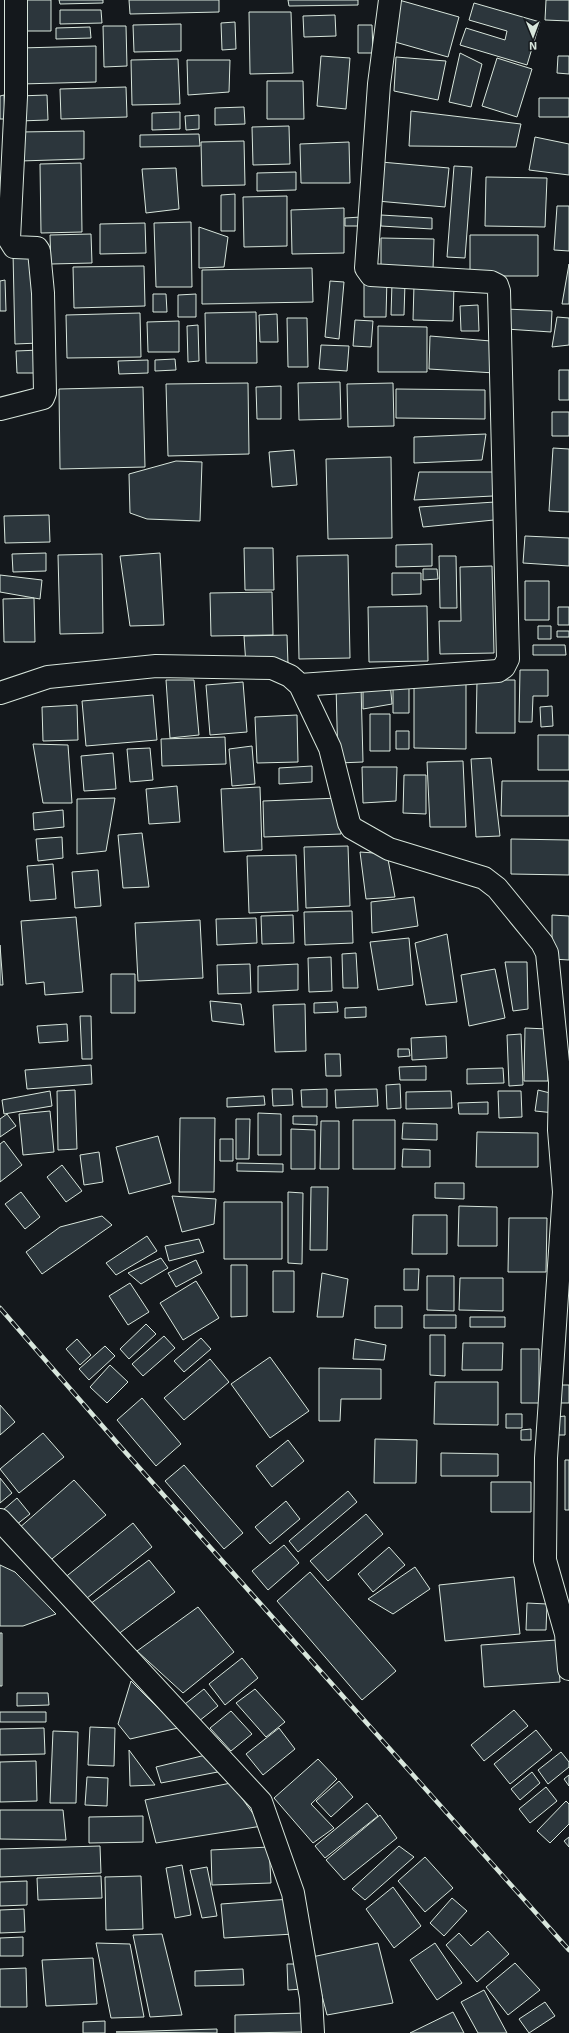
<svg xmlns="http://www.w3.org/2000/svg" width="569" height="2033" font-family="'Exo 2',sans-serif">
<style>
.building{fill:#2c363c;stroke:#d8e6dc}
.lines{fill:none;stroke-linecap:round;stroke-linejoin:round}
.minor-casing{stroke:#d8e6dc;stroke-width:24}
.minor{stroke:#14181c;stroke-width:22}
.rail-casing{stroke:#d8e6dc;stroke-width:4.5}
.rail{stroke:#14181c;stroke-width:3;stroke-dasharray:9;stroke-linecap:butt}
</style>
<rect width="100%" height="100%" fill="#14181c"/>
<path class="building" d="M22 0H51V31H23Z
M59 0H103V3L60 4Z
M129 0H219V12L130 14Z
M288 0H358V5L289 6Z
M399 0 459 17 448 57 388 40Z
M546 0H569V21L545 20Z
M474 3 540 22 527 65 460 45 466 28 505 40 507 31 469 20Z
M60 10H101L102 23 60 24Z
M249 12H291L293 73 250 74Z
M335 15 336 36 304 37 303 16Z
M235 22 236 49 222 50 221 23Z
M181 24V51L134 52 133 25Z
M358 25H372L373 53H358Z
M103 26H126L127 66 104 67Z
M90 27 91 38 56 39V28Z
M96 46V82L21 84 20 48Z
M460 53 482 64 471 107 449 102Z
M321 56 350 58 346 109 317 106Z
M558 56H569V74L557 73Z
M396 57 446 61 438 100 394 91Z
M497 58 532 69 517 117 482 106Z
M178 59 180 104 132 105 131 60Z
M187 60H230L229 92 188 95Z
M267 81H303L304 119H267Z
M126 87 127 117 61 119 60 89Z
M4 95 5 119H0V96Z
M47 95 48 120 19 121 18 96Z
M539 98H569V117H539Z
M244 107 245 124 215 125V108Z
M411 111 521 124 516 147 409 146Z
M180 112V129L152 130V113Z
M199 115V129L186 130 185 116Z
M289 126 290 164 253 165 252 127Z
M84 131V159L20 161V132Z
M199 134 200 146 140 147V135Z
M535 137 569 144V175L529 170Z
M244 141 245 185 202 186 201 142Z
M349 142 350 183H301L300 144Z
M381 162 449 168 445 207 377 201Z
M81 163 82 232 41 233 40 164Z
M454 166 472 167 465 258 447 257Z
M176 168 179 209 146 213 142 169Z
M296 172V190L257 191V173Z
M486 177 547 178 545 227 485 226Z
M235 194V231H221V195Z
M287 196V246L244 247 243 197Z
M557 206H569V251L554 250Z
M344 208V253L292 254 291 210Z
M381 215 432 218V229L381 226Z
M361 217 360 226H345V218Z
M191 222 192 287H156L154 223Z
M145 223 146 253 100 254V224Z
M199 227 228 237 224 267 199 268Z
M91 234 92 263 51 264 50 235Z
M470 235H538V276H470Z
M381 238 434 239 433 270 381 269Z
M13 253H37L39 343 15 344Z
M569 264V304H562Z
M144 266 145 306 74 308 73 267Z
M312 268 313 302 202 304V270Z
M364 278H387L386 317H364Z
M5 280 6 311H0V281Z
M330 281 344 282 339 339 325 337Z
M392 283H405L404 315H391Z
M414 285 454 286 453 321 413 320Z
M153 294H166L167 312H153Z
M196 294V317H178V295Z
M478 305 479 331H461L460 306Z
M505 309 552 311 551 332 506 329Z
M256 312 257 363H206L205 313Z
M140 313 141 357 67 358 66 315Z
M277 314 278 342H260L259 315Z
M557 317 569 318V345L552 347Z
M287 318H307L308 367H288Z
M355 320 373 321 371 347 353 346Z
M179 321V352H148L147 322Z
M198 325 199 361 188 362 187 326Z
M378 326 427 327V372H378Z
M430 336 491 341 495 373 429 369Z
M321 345 349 346 347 371 319 369Z
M40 350 41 373H17L16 351Z
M175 359 176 370 155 371V360Z
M148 360V373L119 374 118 361Z
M559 370H569V400H559Z
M340 382 341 419 299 420 298 383Z
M248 383 249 454 168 456 166 384Z
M393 383 394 426 348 427 347 384Z
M281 386V419H257L256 387Z
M143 387 145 467 60 469 59 389Z
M396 389 485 390V419L396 418Z
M552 412H569V436H552Z
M486 434 482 460 414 463V437Z
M553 448 569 449V512L549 511Z
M294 450 297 485 272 487 269 452Z
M391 457 392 538 328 539 326 459Z
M176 461 202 462 200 521 147 519 130 513 129 474Z
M419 472H493V496L414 500Z
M495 502 494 520 423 527 419 507Z
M49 515 50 542 5 543 4 516Z
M525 536 569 538V566L523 563Z
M432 544V566L396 567V545Z
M244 548H273L274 590H245Z
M46 553V571L13 572 12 554Z
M160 553 164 625 130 626 120 556Z
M102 554 103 633 60 634 58 555Z
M348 555 350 658 299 659 297 556Z
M439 556H456L457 608H440Z
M492 566 494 653 440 654 439 621H461L460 567Z
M423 569H437L438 579 423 580Z
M392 573H421V594L392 595Z
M0 575 42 580 40 599 0 592Z
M525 581H549V620H525Z
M272 592 273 635 211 636 210 593Z
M34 598 35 642H4L3 599Z
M427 606 428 661 369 662 368 607Z
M558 607H569V625H558Z
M538 626H551V639H538Z
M557 631H569V637H557Z
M287 635 288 664 246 665 244 636Z
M533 645H565L566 655H533Z
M520 670H548V696H533L532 722H519Z
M166 680H194L199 735 170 738Z
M477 680H515V733H476Z
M243 682 247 732 210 735 206 685Z
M363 682H390L392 704 363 709Z
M393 684H409V713H393Z
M414 684H466V749L414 748Z
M336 685H361L363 762 338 763Z
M153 695 157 740 86 746 82 701Z
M77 705 78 740 43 741 42 707Z
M552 706 553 726 541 727 540 707Z
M370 714H390V751H370Z
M297 715 298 762 257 763 255 717Z
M396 731H409V749H396Z
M538 735H569V770H538Z
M225 737 226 764 162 766 161 739Z
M33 744 68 745 72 803H43Z
M252 746 255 784 232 786 229 749Z
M150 748 153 780 130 782 127 749Z
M113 753 116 789 84 791 81 756Z
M491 758 500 836 476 837 471 759Z
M463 761 466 827H430L427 762Z
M312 766V782L279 784V768Z
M362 767H397L396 801 363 803Z
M404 775H426V814L403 813Z
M502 781H569V816H501Z
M177 786 180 822 149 824 146 789Z
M260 787 262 850 224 852 221 789Z
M115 798 106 851 77 854V799Z
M340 798 341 834 264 837 263 801Z
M63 810 64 827 34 830 33 813Z
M142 833 149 887 123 888 118 835Z
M62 837 63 858 38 861 36 839Z
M511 839 569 840V875L511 874Z
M348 846 350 906 306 908 304 847Z
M360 852 387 854 395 897 366 899Z
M296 855 298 911 249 913 247 856Z
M53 864 56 899 30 901 27 866Z
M98 870 101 906 75 908 72 872Z
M414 897 418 926 372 933 371 902Z
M352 911 353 943 305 945 304 912Z
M293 915 294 943 262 944 261 916Z
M552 915 569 916V960L552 959Z
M76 917 83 992 45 995 44 982 26 984 21 921Z
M256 918 257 943 217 945 216 919Z
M200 920 203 978 138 981 135 923Z
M447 934 457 1002 426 1005 415 943Z
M409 938 413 985 378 990 370 942Z
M0 945 3 985H0Z
M356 953 358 988H343L342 954Z
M331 957 332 991 309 992 308 958Z
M505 962H527L528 1009 513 1011Z
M250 964 251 993 218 994 217 965Z
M298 964V990L258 992V966Z
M495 969 505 1018 469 1026 461 975Z
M111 974H135V1013H111Z
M210 1001 241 1004 244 1025 212 1021Z
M337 1002 338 1012 314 1013V1003Z
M305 1004 306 1051 275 1052 273 1005Z
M366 1007V1017L345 1018V1008Z
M80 1016H91L92 1059H82Z
M67 1024 68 1041 39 1043 37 1026Z
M525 1028 548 1029V1081H524Z
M521 1034 523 1085 509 1086 507 1035Z
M446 1036 447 1058 412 1060 411 1038Z
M398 1049H409L410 1056 398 1057Z
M325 1054H340L341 1076H326Z
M91 1065 92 1084 27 1089 25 1070Z
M426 1066V1080H400L399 1067Z
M503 1068 504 1083 467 1084V1069Z
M400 1084 401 1108 387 1109 386 1085Z
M272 1089H292L293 1105 273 1106Z
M327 1089V1107H302L301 1090Z
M377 1089 378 1106 336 1108 335 1090Z
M75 1090 77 1149 58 1150 57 1091Z
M538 1090 558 1095 555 1113 535 1111Z
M50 1091 52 1106 4 1114 2 1100Z
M451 1091 452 1108 406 1109V1092Z
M498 1091H521L522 1117 499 1118Z
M264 1096 265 1105 227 1107V1098Z
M488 1102V1114H459L458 1103Z
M50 1111 54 1152 23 1155 19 1114Z
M258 1113 281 1114V1155H258Z
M7 1114 16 1126 0 1137V1119Z
M293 1116H317V1125L293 1124Z
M180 1118H215L214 1192H179Z
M236 1119H250L249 1159H236Z
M353 1120H395V1169H353Z
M321 1121H339V1169H320Z
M403 1123 437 1124V1140L402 1139Z
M291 1129 315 1130V1169H291Z
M477 1132 538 1133V1167H476Z
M158 1136 171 1183 129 1194 116 1147Z
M220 1139H233V1161H220Z
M4 1141 22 1165 0 1182V1144Z
M403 1149 430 1150V1167H402Z
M99 1152 103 1182 84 1185 80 1155Z
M237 1163 283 1164V1172L237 1171Z
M62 1165 82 1191 66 1202 47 1177Z
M435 1183H464V1199L435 1198Z
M311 1187H328L327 1250H310Z
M21 1192 40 1217 25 1229 5 1204Z
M288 1192 303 1193 302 1264 288 1263Z
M172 1196 216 1199 214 1224 182 1232Z
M224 1202H282V1259H224Z
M459 1206 497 1207V1246H458Z
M413 1215H447V1254H412Z
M102 1216 112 1225 42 1274 26 1252 60 1227Z
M509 1218H547L546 1272H508Z
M147 1236 157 1251 116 1275 106 1263Z
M199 1239 204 1252 169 1261 165 1246Z
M161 1258 168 1268 141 1284 128 1273Z
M196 1260 202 1273 176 1287 168 1273Z
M231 1265H247V1316L231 1317Z
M404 1269H419L418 1290H404Z
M273 1271H294V1312H273Z
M322 1273 348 1279 343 1317H317Z
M427 1276H454V1311L427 1310Z
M460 1278H503V1311L459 1310Z
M196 1281 219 1318 183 1340 160 1303Z
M130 1283 149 1312 128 1325 109 1296Z
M375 1306H402V1328H375Z
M424 1315H456V1328H424Z
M470 1317H505V1327H470Z
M146 1324 156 1334 129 1359 120 1349Z
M430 1335H445V1376L430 1375Z
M164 1336 175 1348 143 1376 132 1364Z
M201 1338 211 1349 184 1372 174 1361Z
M77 1339 91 1355 80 1365 66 1349Z
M355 1339 386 1345 384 1360 353 1359Z
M463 1343H503L502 1370H462Z
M105 1346 115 1356 89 1380 79 1369Z
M521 1349H539V1403H521Z
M270 1357 309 1411 270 1438 231 1384Z
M210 1359 229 1382 184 1420 164 1398Z
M110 1365 128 1382 107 1403 90 1387Z
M319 1368 381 1369V1399H341L340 1421H319Z
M435 1382H498V1425L434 1424Z
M556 1385H569V1403H556Z
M142 1398 181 1444 156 1466 117 1420Z
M0 1405 15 1422 0 1435Z
M506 1414H522V1428H506Z
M565 1416V1435H556V1417Z
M531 1429V1440H521V1430Z
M43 1433 64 1457 19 1493 0 1469Z
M375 1439 417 1440 416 1483H374Z
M288 1440 304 1461 272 1487 256 1466Z
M441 1453 498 1454V1476H441Z
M565 1460H569V1510H565Z
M184 1465 243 1533 224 1549 165 1481Z
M0 1478 12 1493 0 1503Z
M74 1480 106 1515 47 1563 18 1529Z
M491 1482H531V1512H491Z
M348 1491 357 1502 298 1552 289 1541Z
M17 1498 30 1514 16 1525 3 1510Z
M286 1501 300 1519 270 1544 255 1527Z
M366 1514 383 1534 328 1581 310 1561Z
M133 1523 152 1547 82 1602 63 1579Z
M284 1545 299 1563 268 1590 252 1571Z
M389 1547 405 1565 373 1592 358 1574Z
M149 1560 175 1592 117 1635 90 1604Z
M0 1565 15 1572 56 1614 23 1626H0Z
M415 1567 430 1589 393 1614 368 1599Z
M310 1572 396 1671 362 1700 277 1601Z
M514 1577 520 1634 445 1641 439 1585Z
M527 1603 547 1604 546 1630H526Z
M198 1607 234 1652 183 1693 137 1651Z
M0 1633H2V1686H0Z
M557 1640 560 1682 484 1687 481 1645Z
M242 1658 258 1678 225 1705 209 1684Z
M131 1681 178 1728 130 1739 118 1724Z
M204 1689 218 1706 199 1721 185 1704Z
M255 1689 285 1722 266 1737 236 1703Z
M17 1693H48L49 1705 17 1706Z
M514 1710 528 1726 484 1761 471 1745Z
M231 1711 252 1734 231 1751 210 1728Z
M0 1712H46V1722H0Z
M90 1727 115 1728 114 1766 88 1765Z
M44 1728 45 1754 0 1755V1729Z
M279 1728 295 1749 263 1775 246 1754Z
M536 1730 552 1750 510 1784 494 1764Z
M53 1731 78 1732 76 1803H50Z
M129 1750 155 1785 130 1786Z
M561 1752 569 1762V1767L548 1784 538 1770Z
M210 1754 228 1770 161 1783 156 1767Z
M318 1759 337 1779 311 1804 334 1828 313 1843 274 1798Z
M36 1761 37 1801 0 1802V1762Z
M532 1772 540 1783 520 1800 511 1789Z
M569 1775V1786L564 1779Z
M87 1777 108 1778 107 1806 85 1805Z
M339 1781 353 1797 331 1817 316 1801Z
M231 1783 262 1826 156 1843 145 1800Z
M546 1787 557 1801 530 1823 519 1809Z
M566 1801 569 1804V1824L550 1843 537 1831Z
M367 1803 378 1816 325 1858 315 1846Z
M0 1810H63L66 1840 0 1839Z
M380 1815 397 1838 344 1880 326 1860Z
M143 1816V1842L89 1843V1817Z
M569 1837V1847L564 1841Z
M100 1846 101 1873 0 1877V1849Z
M399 1846 414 1857 365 1900 352 1889Z
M269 1847 271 1883 212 1885 211 1850Z
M425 1857 453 1888 425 1912 398 1881Z
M182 1865 191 1915 175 1918 166 1868Z
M207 1867 217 1916 202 1918 190 1870Z
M101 1876 102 1898 38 1900 37 1878Z
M141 1876 143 1929 106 1930 105 1877Z
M27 1881V1905L0 1906V1882Z
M393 1887 421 1926 394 1948 366 1909Z
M452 1898 467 1911 444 1936 430 1923Z
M291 1899 294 1934 224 1938 221 1904Z
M24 1909 25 1932 0 1933V1910Z
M488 1931 509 1954 477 1982 446 1945 459 1933 471 1946Z
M162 1934 182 2015 150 2017 133 1935Z
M23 1937V1956H0V1938Z
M96 1943 130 1944 144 2017 111 2018Z
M378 1943 393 2003 327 2015 312 1957Z
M435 1943 462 1983 437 2000 410 1960Z
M93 1958 97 2004 46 2006 42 1960Z
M515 1963 540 1990 508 2015 486 1987Z
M287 1964H302L303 1989 288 1990Z
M26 1968 27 2007H0V1969Z
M243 1969 244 1985 195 1986V1971Z
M484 1990 507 2033H478L461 2002Z
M545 2002 555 2016 529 2033 519 2019Z
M453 2012 464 2033H410Z
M304 2013V2032L235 2033V2015Z
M105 2021V2033H83V2022Z
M217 2029V2033L116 2032Z"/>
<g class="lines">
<g class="minor-casing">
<path id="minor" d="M0 409 43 398 45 393 43 293 39 251 37 248 14 247 9 239 16 97V0
M300 685 498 671 504 667 508 659 499 291 497 285 491 282 371 275 366 268 379 84 390 0
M0 693 48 677 156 666 272 668 290 676 300 685 330 748 349 823 352 828 389 849 484 878 497 888 542 943 547 953 560 1082 559 1130 564 1192H569
M564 1192 546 1458 545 1560 566 1634 569 1669
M0 1520 261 1802 293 1893 311 1998 313 2033"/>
</g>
<use href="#minor" class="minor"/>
<g class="rail-casing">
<path id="rail" d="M0 1308 119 1445 569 1950"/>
</g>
<use href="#rail" class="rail"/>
</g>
<g transform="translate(533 36) rotate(179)" stroke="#14181c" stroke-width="3" paint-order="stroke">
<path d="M0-3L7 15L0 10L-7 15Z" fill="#d8e6dc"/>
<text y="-6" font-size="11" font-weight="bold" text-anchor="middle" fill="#d8e6dc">N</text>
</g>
</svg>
